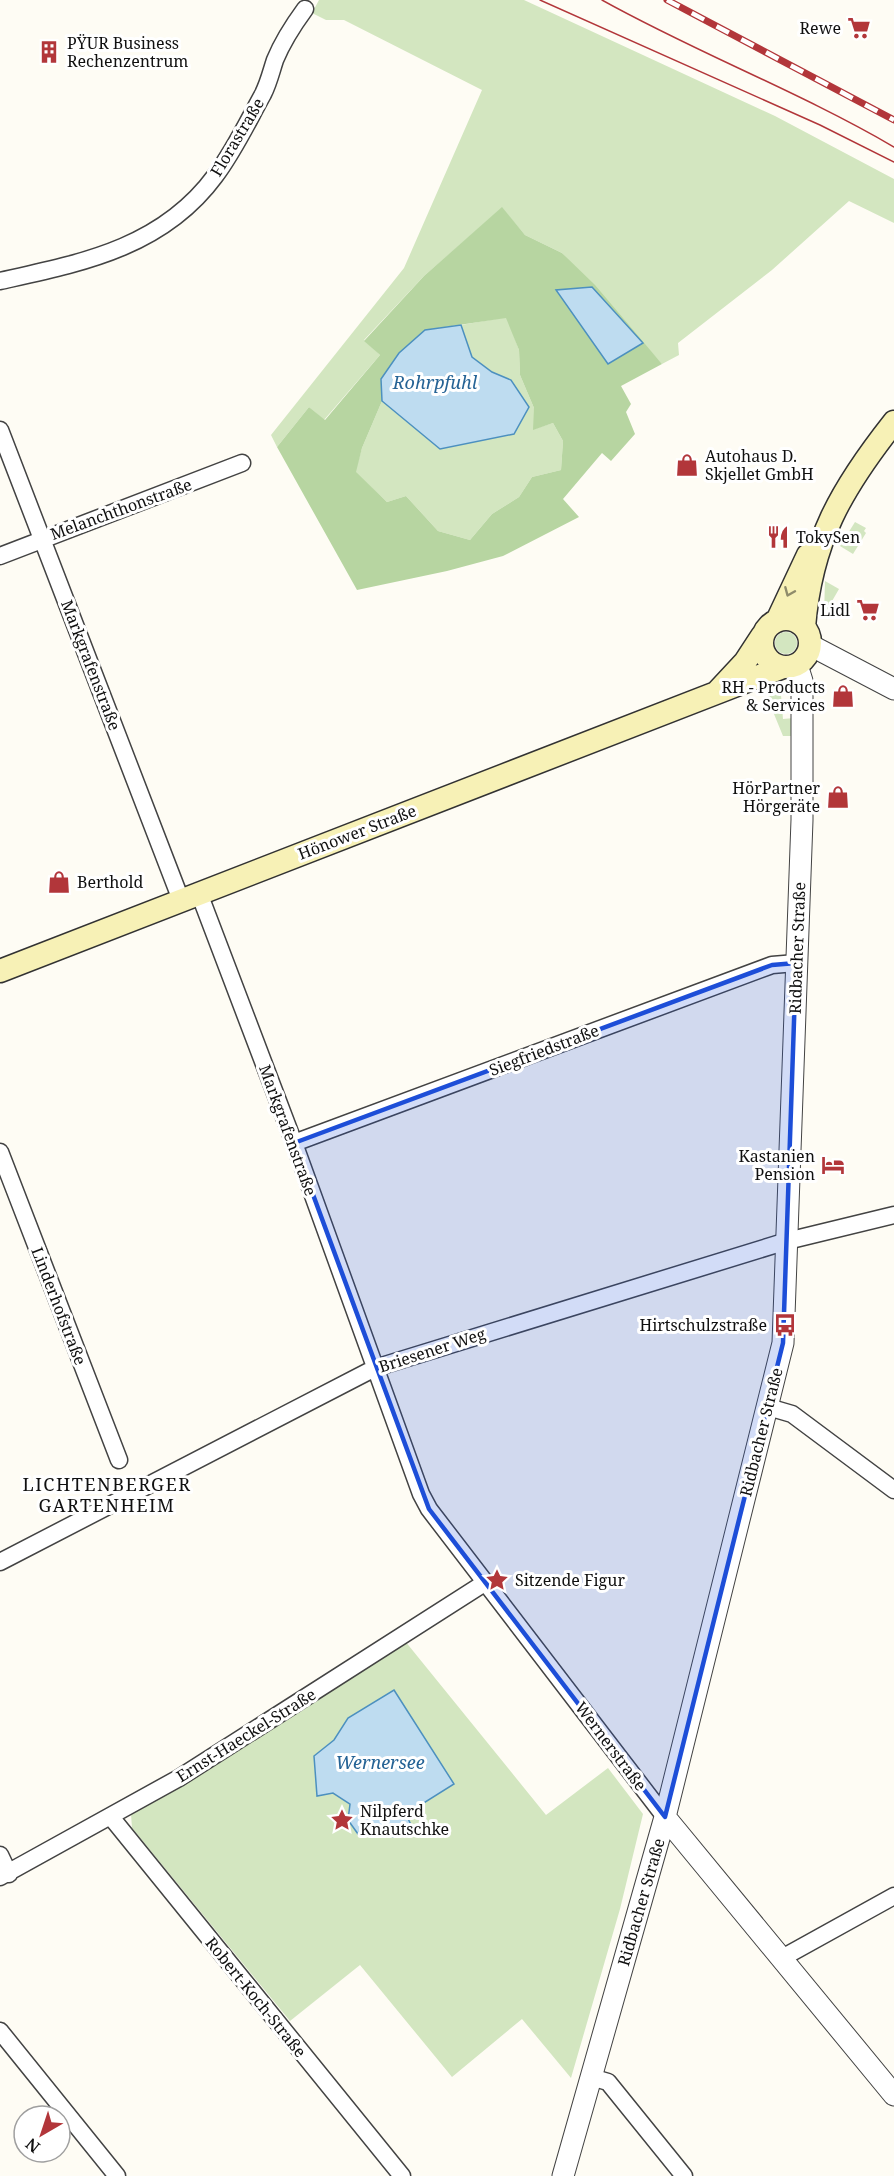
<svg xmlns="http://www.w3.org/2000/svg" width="894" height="2176" font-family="'Noto Serif',serif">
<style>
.green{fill:#d3e6c0;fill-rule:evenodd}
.forest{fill:#b7d5a1;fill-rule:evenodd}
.water{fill:#bedcf0;stroke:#4c90bf;stroke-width:1.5}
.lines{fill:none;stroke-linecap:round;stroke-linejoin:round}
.minor-casing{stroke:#434343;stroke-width:19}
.tertiary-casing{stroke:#434343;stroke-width:23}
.secondary-casing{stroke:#323232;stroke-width:25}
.minor{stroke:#fff;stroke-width:16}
.tertiary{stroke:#fff;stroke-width:21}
.secondary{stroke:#f7f1b6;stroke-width:22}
.tram{stroke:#b2363a;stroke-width:1.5}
.rail-casing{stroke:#b2363a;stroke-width:7}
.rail{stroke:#fff;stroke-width:4.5;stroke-dasharray:14;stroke-linecap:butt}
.oneway{stroke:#8f8c6b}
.marked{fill:#1d4ed8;fill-opacity:0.2;stroke:#1d4ed8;stroke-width:4.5;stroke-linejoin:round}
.labels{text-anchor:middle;stroke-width:6;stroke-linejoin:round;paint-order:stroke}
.poi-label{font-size:16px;fill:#101010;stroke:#fff;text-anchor:end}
.street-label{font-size:16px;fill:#101010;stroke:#fff}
.water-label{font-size:18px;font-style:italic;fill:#256395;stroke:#fff}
.neighbourhood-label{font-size:18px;letter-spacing:1.5px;fill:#101010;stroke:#fff}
</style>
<rect width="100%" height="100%" fill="#fefcf4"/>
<path class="green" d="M319 0H524L775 116 894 179V223L849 201 772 270 678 343 679 355 662 364 562 253 525 235 502 208 424 276 364 340 380 355 324 420 309 407 277 447 271 435 404 268 482 90 344 20H326L312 13Z
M507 317 519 350 520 375 534 408V429L553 423 563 441 561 470 532 477 519 497 492 514 470 540 438 531 406 496 387 502 355 472 362 448 382 401 440 449 514 434 528 407 511 380 492 372 472 357 461 325Z
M855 522 866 528 864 531 866 533 853 554 840 546Z
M825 581 839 589 824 615Z
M775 643a11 11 0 1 1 22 0a11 11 0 1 1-22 0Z
M791 690 792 693 781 695 783 719 794 718V736H783L767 697Z
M405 1641 546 1815 608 1768 643 1814 620 1909 571 2078 522 2019 452 2077 360 1965 290 2021 132 1828 131 1814 198 1776ZM348 1718 388 1828 366 1825 357 1833 350 1804 333 1793 317 1795 314 1756 334 1740Z"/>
<path class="forest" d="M502 207 525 235 562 253 595 285 662 364 621 386 631 404 626 412 635 434 611 461 602 453 563 499 579 517 503 556 447 571 357 590 277 447 309 407 325 420 380 355 364 341 424 276ZM506 318 519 350 520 375 534 408 533 430 553 423 563 441 561 470 532 477 519 497 492 514 470 540 438 531 406 496 387 502 356 472 362 448 382 401 381 379 425 330Z"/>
<path class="water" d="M592 287 643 343 608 364 556 290Z
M461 325 472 357 492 372 511 380 529 407 514 434 440 449 382 401 381 379 399 353 425 330Z
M394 1690 454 1784 406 1814 411 1825 393 1837 387 1828 367 1825 358 1834 348 1820 350 1804 333 1793 317 1796 314 1756 334 1740 348 1718Z"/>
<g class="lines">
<g class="minor-casing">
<path id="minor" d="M0 281C81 263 162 248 215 176 234 151 248 121 263 94 269 82 271 72 275 60 282 43 294 24 305 9
M0 430 181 900
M0 556 242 463
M199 893 294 1143 421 1494 429 1509 665 1817
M294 1143 772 965 796 963
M0 1152 119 1460
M768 1407 792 1414 894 1490
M0 1562 375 1368 787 1241 894 1215
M111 1817 402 2176
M0 1855 9 1874
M0 1877 179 1778 486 1582
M782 1958 894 1896
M0 2031 117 2176
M591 2077 608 2082 684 2176"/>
</g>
<g class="tertiary-casing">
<path id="tertiary" d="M810 645 894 689
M665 1817 894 2095
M563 2176 665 1817 783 1343 802 820V681L797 665"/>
</g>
<g class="secondary-casing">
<path id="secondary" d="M762 643a24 24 0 1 1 48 0a24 24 0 1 1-48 0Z
M777 621 808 555
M804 627C811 541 841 489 894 422
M718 691 745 662 762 636
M0 971 783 667"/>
</g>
<use href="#minor" class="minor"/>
<use href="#tertiary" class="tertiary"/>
<use href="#secondary" class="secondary"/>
<path class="tram" d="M540 0 820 125 894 162
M602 0C697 53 800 92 894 147"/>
<g class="rail-casing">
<path id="rail" d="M667 0 894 120"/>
</g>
<use href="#rail" class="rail"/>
</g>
<defs><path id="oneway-chevron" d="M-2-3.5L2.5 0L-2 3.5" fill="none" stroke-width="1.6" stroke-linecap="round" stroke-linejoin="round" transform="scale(1.5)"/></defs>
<use class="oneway" href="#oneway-chevron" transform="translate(789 592) rotate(113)"/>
<path class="marked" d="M796 963 783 1343 665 1817 429 1509 294 1143 772 965Z"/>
<defs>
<g id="supermarket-bare" transform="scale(1.8)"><path d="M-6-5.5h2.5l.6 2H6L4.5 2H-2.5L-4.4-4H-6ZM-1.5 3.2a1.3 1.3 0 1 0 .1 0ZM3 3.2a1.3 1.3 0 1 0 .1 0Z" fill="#b2363a" stroke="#fff" stroke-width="2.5" paint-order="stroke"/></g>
<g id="building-bare" transform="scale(1.8)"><path d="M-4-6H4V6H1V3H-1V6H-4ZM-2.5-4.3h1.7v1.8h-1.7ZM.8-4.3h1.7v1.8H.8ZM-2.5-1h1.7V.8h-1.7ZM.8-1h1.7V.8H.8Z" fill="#b2363a" stroke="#fff" stroke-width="2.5" paint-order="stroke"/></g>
<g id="shop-bare" transform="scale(1.8)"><path d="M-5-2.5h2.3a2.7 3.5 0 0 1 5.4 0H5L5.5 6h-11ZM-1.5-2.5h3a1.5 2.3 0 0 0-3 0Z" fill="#b2363a" stroke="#fff" stroke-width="2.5" paint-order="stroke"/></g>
<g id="restaurant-bare" transform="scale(1.8)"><path d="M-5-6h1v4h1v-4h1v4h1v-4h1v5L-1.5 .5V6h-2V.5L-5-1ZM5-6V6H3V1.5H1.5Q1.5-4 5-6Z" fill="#b2363a" stroke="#fff" stroke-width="2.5" paint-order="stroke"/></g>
<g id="hotel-bare" transform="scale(1.8)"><path d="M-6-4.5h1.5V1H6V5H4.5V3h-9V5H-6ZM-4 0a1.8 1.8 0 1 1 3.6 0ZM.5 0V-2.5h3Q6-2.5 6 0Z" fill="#b2363a" stroke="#fff" stroke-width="2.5" paint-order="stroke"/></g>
<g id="bus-bare" transform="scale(1.8)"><path d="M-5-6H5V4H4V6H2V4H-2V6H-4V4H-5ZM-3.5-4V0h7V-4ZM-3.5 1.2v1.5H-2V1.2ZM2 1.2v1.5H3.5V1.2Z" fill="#b2363a" stroke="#fff" stroke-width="2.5" paint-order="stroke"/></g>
<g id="sight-bare" transform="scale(1.8)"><path d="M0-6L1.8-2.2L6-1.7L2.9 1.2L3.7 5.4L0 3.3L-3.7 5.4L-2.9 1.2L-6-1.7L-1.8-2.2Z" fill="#b2363a" stroke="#fff" stroke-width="2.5" paint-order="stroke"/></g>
</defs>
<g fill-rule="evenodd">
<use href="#supermarket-bare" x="859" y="28"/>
<use href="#building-bare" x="49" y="52"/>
<use href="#shop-bare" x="687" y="465"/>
<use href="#restaurant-bare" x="778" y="537"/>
<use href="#supermarket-bare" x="868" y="610"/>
<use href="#shop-bare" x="843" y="696"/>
<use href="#shop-bare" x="838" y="797"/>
<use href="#shop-bare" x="59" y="882"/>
<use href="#hotel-bare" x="833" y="1165"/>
<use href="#bus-bare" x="785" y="1325"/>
<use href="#sight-bare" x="497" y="1580"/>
<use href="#sight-bare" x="342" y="1820"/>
</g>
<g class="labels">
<g class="poi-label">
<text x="841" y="34">Rewe</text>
<text x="67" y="49" text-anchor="start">PŸUR Business<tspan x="67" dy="18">Rechenzentrum</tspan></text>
<text x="705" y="462" text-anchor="start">Autohaus D.<tspan x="705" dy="18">Skjellet GmbH</tspan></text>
<text x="796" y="543" text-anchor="start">TokySen</text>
<text x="850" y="616">Lidl</text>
<text x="825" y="693">RH - Products<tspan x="825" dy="18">&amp; Services</tspan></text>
<text x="820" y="794">HörPartner<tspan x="820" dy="18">Hörgeräte</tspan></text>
<text x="77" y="888" text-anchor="start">Berthold</text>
<text x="815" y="1162">Kastanien<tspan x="815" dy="18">Pension</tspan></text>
<text x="767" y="1331">Hirtschulzstraße</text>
<text x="515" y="1586" text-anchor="start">Sitzende Figur</text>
<text x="360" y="1817" text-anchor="start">Nilpferd<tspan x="360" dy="18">Knautschke</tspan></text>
</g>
<g class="street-label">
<text transform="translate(237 137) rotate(-59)" y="6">Florastraße</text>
<text transform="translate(121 509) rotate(-20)" y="6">Melanchthonstraße</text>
<text transform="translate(91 665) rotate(69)" y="6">Markgrafenstraße</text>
<text transform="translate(357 832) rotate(-21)" y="6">Hönower Straße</text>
<text transform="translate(797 948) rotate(-88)" y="6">Ridbacher Straße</text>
<text transform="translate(544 1050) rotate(-21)" y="6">Siegfriedstraße</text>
<text transform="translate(288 1130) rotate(70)" y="6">Markgrafenstraße</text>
<text transform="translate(59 1306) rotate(69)" y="6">Linderhofstraße</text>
<text transform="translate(432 1350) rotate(-18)" y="6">Briesener Weg</text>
<text transform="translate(761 1432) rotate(-76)" y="6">Ridbacher Straße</text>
<text transform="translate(246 1735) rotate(-32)" y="6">Ernst-Haeckel-Straße</text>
<text transform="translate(611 1746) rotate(53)" y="6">Wernerstraße</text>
<text transform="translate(641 1902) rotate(-74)" y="6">Ridbacher Straße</text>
<text transform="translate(256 1997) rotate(51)" y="6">Robert-Koch-Straße</text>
</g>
<g class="water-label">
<text x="435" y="389">Rohrpfuhl</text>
<text x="380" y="1769">Wernersee</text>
</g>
<g class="neighbourhood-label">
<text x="107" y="1491">LICHTENBERGER<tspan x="107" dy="21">GARTENHEIM</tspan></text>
</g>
</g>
<g transform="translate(42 2134) rotate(219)"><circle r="28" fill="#ffffff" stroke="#9f9f9f" stroke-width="1.5"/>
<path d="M0-4.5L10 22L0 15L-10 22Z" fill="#b2363a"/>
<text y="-9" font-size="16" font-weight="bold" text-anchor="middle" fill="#101010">N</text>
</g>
</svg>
